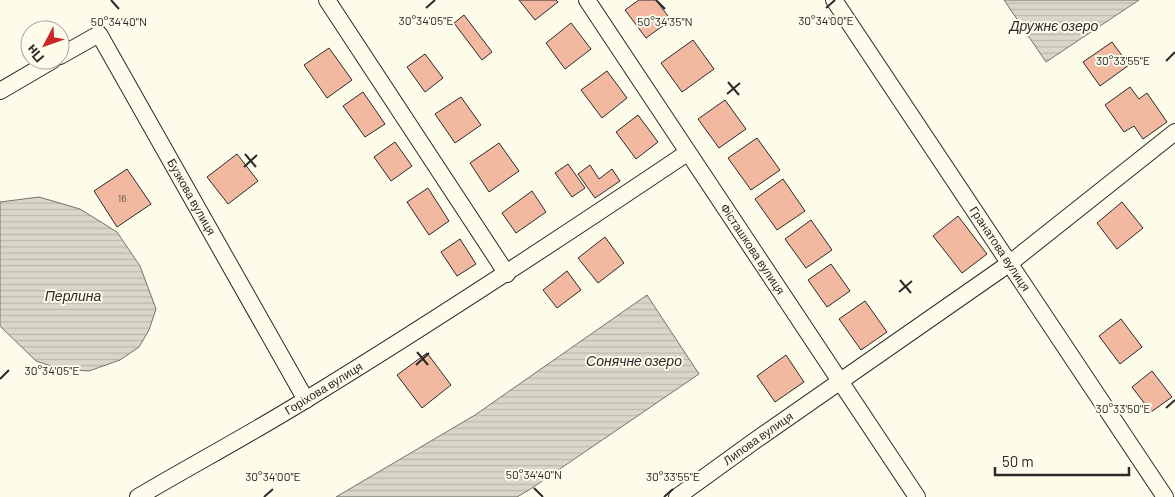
<svg xmlns="http://www.w3.org/2000/svg" width="1175" height="497" font-family="Barlow,sans-serif">
<style>
.water{fill:url(#water-rules);stroke:#74746e}
.building{fill:#f2b8a0;stroke:#2b2b2b}
.lines{fill:none;stroke-linecap:round;stroke-linejoin:round}
.street-casing{stroke:#2b2b2b;stroke-width:18}
.street{stroke:#fdfbea;stroke-width:16}
.ticks{fill:none;stroke:#2b2b2b;stroke-width:2}
.labels{text-anchor:middle;stroke-width:4;stroke-linejoin:round;paint-order:stroke}
.number-label{font-size:10px;fill:#5d4e48}
.street-label{font-size:12px;fill:#2b2b2b;stroke:#fdfbea}
.water-label{font-size:14px;font-style:italic;fill:#2b2b2b;stroke:#fdfbea}
.ticks-label{font-size:12px;text-anchor:middle;fill:#2b2b2b;stroke:#fdfbea;stroke-width:4;stroke-linejoin:round;paint-order:stroke}
</style>
<defs>
<pattern id="water-rules" width="6" height="5" patternUnits="userSpaceOnUse" patternTransform="scale(1.25)"><rect width="6" height="5" fill="#d8d7c9"/><path d="M0 2.5h6" fill="none" stroke="#bab9ad"/></pattern>
</defs>
<rect width="100%" height="100%" fill="#fdfbea"/>
<path class="water" d="M1004 0H1139L1046 62Z
M39 197 80 209 117 232 140 266 156 309 149 330 139 347 120 360 89 371 60 369 36 361 0 326V202Z
M647 295 699 374 529 490 517 497H336L475 415Z"/>
<path class="building" d="M519 0H556L558 2 535 20Z
M639 0H656L671 20 646 38 625 10Z
M464 15 492 52 482 60 454 23Z
M571 23 591 49 565 69 546 43Z
M693 40 714 69 682 92 661 63Z
M1112 42 1129 65 1100 86 1083 62Z
M329 48 352 80 327 98 304 65Z
M425 54 443 78 425 92 407 67Z
M607 71 627 98 602 118 581 90Z
M1130 87 1139 99 1147 93 1167 122 1143 139 1134 126 1124 132 1105 105Z
M363 92 385 124 365 137 343 106Z
M461 97 481 125 455 143 435 114Z
M725 100 746 129 719 148 698 119Z
M638 115 658 142 636 159 616 132Z
M757 138 780 170 751 190 728 158Z
M395 142 412 166 391 181 374 157Z
M499 143 519 171 489 192 470 163Z
M237 154 258 181 228 204 207 177Z
M568 164 585 188 572 197 555 173Z
M590 165 599 179 612 169 620 181 595 198 578 174Z
M127 169 151 204 117 227 94 191Z
M783 179 805 211 777 230 755 199Z
M428 188 449 221 429 235 407 202Z
M532 191 546 212 516 233 502 213Z
M1122 202 1143 228 1117 249 1097 223Z
M958 216 987 254 962 273 933 236Z
M811 220 832 250 806 268 785 239Z
M605 237 624 263 598 283 578 258Z
M460 239 476 264 457 276 441 252Z
M831 264 850 291 827 307 808 280Z
M567 271 581 290 557 308 543 290Z
M865 301 887 332 861 350 839 319Z
M1121 319 1142 347 1120 364 1099 336Z
M427 353 451 385 422 408 397 375Z
M786 355 804 382 775 402 757 376Z
M1152 371 1172 397 1151 412 1132 387Z"/>
<g class="lines">
<g class="street-casing">
<g id="street">
<path d="M327 0 507 274"/>
<path id="s1" d="M587 0 917 497"/>
<path id="s2" d="M834 0 1165 497"/>
<path id="s3" d="M60 56 99 34 306 400"/>
<path d="M0 91 53 60"/>
<path id="s4" d="M138 497C194 464 252 433 307 399 436 320 562 237 687 153"/>
<path id="s5" d="M677 497 753 442 1010 263 1175 132"/>
</g>
</g>
<use href="#street" class="street"/>
</g>
<path class="ticks" d="M111 0 119 9M656 0 665 9M426 8 435 0M826 8 835 0M1166 61 1175 52M728 82 739 95M727 94 740 83M245 154 256 167M244 167 257 155M900 280 911 293M899 292 912 281M417 352 428 365M416 365 429 353M0 379 9 370M1166 408 1175 400M534 488 543 497M264 497 273 489M664 497 673 489"/>
<g class="labels">
<g class="number-label">
<text x="122" y="202">16</text>
</g>
<g class="street-label">
<text dy="4" stroke="none"><textPath href="#s3" startOffset="232">Бузкова вулиця</textPath></text>
<text dy="4" stroke="none"><textPath href="#s2" startOffset="299">Гранатова вулиця</textPath></text>
<text dy="4" stroke="none"><textPath href="#s1" startOffset="299">Фісташкова вулиця</textPath></text>
<text dy="4" stroke="none"><textPath href="#s4" startOffset="215">Горіхова вулиця</textPath></text>
<text dy="4" stroke="none"><textPath href="#s5" startOffset="100">Липова вулиця</textPath></text>
</g>
<g class="water-label">
<text x="1054" y="31">Дружнє озеро</text>
<text x="73" y="301">Перлина</text>
<text x="634" y="366">Сонячне озеро</text>
</g>
</g>
<g class="ticks-label">
<text x="426" y="25">30°34'05"E</text>
<text x="826" y="25">30°34'00"E</text>
<text x="119" y="26">50°34'40"N</text>
<text x="665" y="26">50°34'35"N</text>
<text x="1123" y="65">30°33'55"E</text>
<text x="52" y="375">30°34'05"E</text>
<text x="1123" y="413">30°33'50"E</text>
<text x="534" y="479">50°34'40"N</text>
<text x="273" y="481">30°34'00"E</text>
<text x="673" y="481">30°33'55"E</text>
</g>
<g transform="translate(45 45) rotate(229)"><circle r="24" fill="#fdfbea" stroke="#a9a89e"/>
<path d="M0-4L9 19L0 12L-9 19Z" fill="#c62828"/>
<text y="-8" font-size="14" font-weight="bold" text-anchor="middle" fill="#2b2b2b">Пн</text>
</g>
<path d="M995 467v8h134v-8" fill="none" stroke="#2b2b2b" stroke-width="2.5"/>
<text x="1002" y="467" font-size="15" fill="#2b2b2b" stroke="#fdfbea" stroke-width="4" paint-order="stroke">50 m</text>
</svg>
